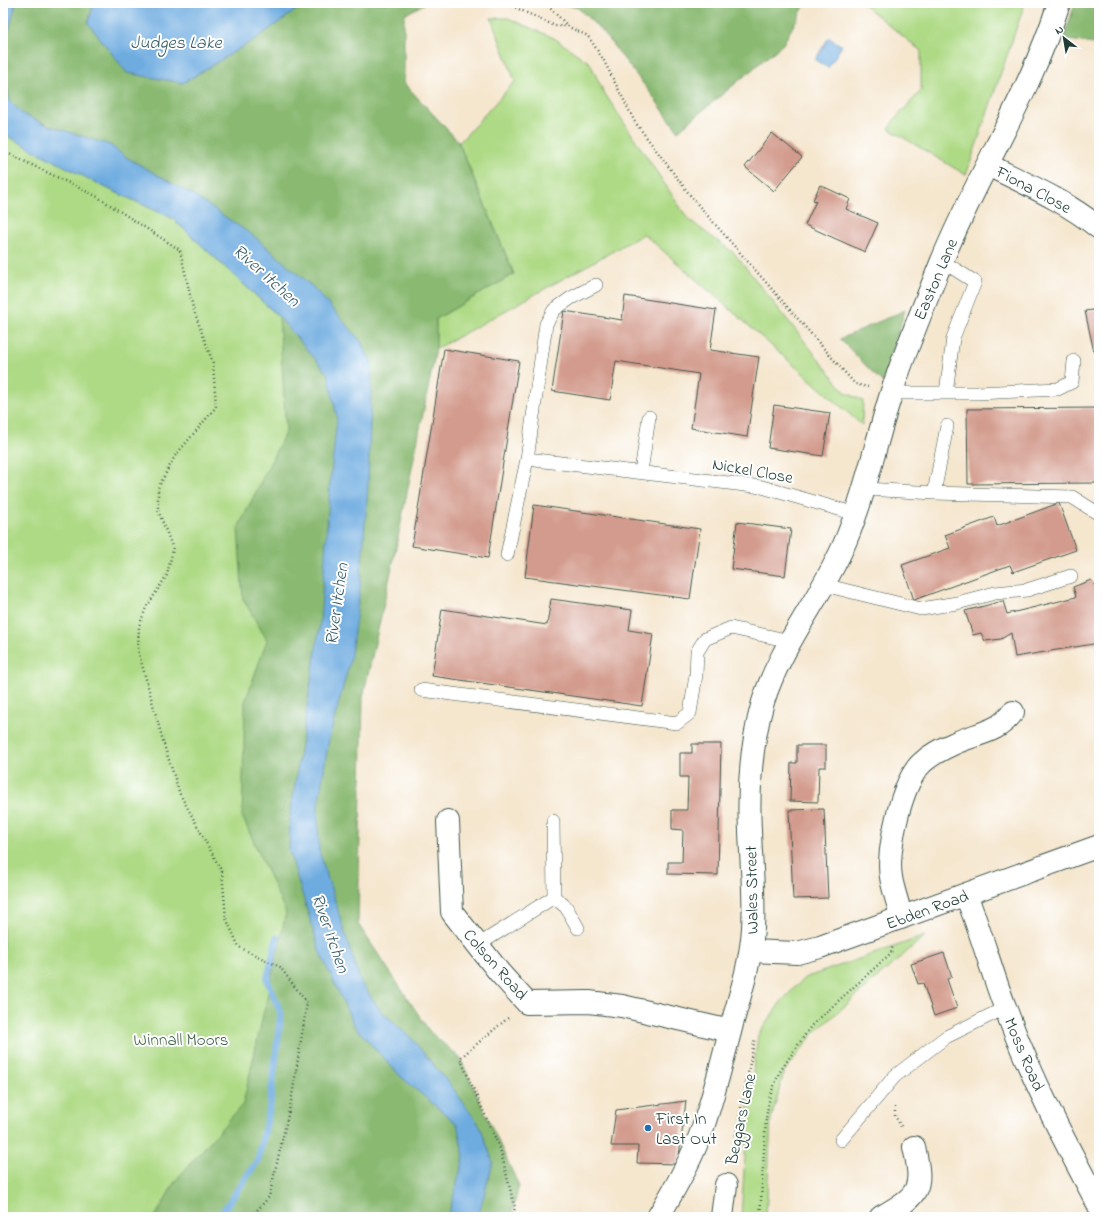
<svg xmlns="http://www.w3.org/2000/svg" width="1102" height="1220" font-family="'Indie Flower',sans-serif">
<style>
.green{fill:#aeda85;stroke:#668c5c}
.forest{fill:#8aba72;stroke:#547c53}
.water{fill:#6eace0;stroke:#46748a}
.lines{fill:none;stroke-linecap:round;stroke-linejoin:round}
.stream{stroke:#6eace0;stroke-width:7}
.building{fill:#d39b8d}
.lane-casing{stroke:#3f564b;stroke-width:14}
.street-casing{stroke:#3f564b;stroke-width:24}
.secondary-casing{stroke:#3f564b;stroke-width:24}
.path{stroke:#3f564b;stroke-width:2.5;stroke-dasharray:1 3;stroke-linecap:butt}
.lane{stroke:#fff;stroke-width:13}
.street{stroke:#fff;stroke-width:22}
.secondary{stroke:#fff;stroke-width:22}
.poi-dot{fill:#1f6fb2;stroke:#fff;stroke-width:1.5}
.labels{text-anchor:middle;stroke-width:4;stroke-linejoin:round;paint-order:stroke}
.street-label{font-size:17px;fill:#1f3d34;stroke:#fff}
.park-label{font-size:17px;fill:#436448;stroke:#fff}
.poi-label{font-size:17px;fill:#1f3d34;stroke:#fff;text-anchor:start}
.water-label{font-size:18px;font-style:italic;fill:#375e68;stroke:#fff}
</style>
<rect width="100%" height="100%" fill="#fff"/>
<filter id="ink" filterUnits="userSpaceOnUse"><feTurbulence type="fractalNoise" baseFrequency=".025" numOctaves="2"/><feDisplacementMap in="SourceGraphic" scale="8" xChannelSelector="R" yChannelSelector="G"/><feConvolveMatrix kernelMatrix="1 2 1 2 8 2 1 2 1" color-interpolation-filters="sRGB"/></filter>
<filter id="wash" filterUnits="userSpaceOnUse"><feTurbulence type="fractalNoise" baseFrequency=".012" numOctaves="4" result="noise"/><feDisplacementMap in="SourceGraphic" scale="16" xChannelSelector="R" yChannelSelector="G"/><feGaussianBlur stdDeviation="0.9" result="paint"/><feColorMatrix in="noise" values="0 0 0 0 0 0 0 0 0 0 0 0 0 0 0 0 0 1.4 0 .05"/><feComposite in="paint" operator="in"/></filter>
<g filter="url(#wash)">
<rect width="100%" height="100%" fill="#f5e6ce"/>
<path class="green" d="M862 3H1025L966 175 889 129 893 121 921 91V51Z
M491 18H508L554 38 590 63 603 91 688 219 735 254 845 392 863 401 862 425 644 234 436 349V319L514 274 459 143 515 81Z
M3 116 118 173 298 299 302 848 463 1217H3Z
M925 936 814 1033 784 1072 771 1120 766 1217H741L748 1108 758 1035 780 1003 804 978Z"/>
<path class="forest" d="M16 3H94L88 23 183 83 257 38 306 3H426L404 15V83L458 141 514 274 436 319V349L392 567 363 697 358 924 430 1032 460 1058 519 1186 511 1217H155L176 1180 243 1104 286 913 242 816 245 702 267 640 243 599 238 528 286 431 279 317 172 218 100 185 47 125 23 114 10 101 5 78 6 41Z
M559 3H806L783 44 678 131 652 95 602 31 578 8Z
M1075 3H1099V45L1064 39Z
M905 310 883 383 840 339Z"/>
<path class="water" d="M3 3H16L6 41 5 78 10 101 23 114 47 125 110 145 126 157 193 195 255 237 314 288 360 340 372 363 368 487 360 588 350 661 329 739 318 806 319 850 360 981 380 1010 413 1040 455 1091 480 1126 493 1162 478 1217H448L464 1157 457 1124 401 1077 355 1027 320 953 289 850 290 816 320 623 330 483 337 418 328 374 279 317 172 218 100 185 3 134Z
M94 3H306L257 38 183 83 127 73 88 23Z
M829 37 842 46 828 68 815 60Z"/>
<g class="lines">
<path class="stream" d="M219 1217 258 1160 270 1105 281 1013 267 980 277 938"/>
</g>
<g id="blocks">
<path class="building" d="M772 133 802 157 774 191 745 167Z
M820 185 850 199 846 209 878 223 865 252 805 225 816 201 813 200Z
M625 296 716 310 710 350 759 357 747 437 691 428 699 374 616 361 610 400 552 391 564 311 622 320Z
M1099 309V351L1094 352 1085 311Z
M444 349 519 361 488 558 412 546Z
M774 405 830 413 823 456 768 448Z
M1099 408V483L968 484 967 409Z
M1059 503 1076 550 1013 572 1010 565 914 600 902 565 950 548 945 535 994 517 997 526Z
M534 505 700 529 690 599 525 577Z
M737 522 791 529 785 576 731 569Z
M1091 580 1099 592V643L1015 657 1011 633 1001 639 985 641 981 633 973 635 965 611 1003 601 1007 614 1076 597 1073 587Z
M551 599 632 610 629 630 653 634 642 706 432 676 442 609 547 625Z
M692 744H721L718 875 668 874V862H682L683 830 672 829V810H687L688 777H680V753H692Z
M797 745H826V767H819L818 802 790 801 791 763H797Z
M824 809 828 898 793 899 789 810Z
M944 953 952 977 947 979 957 1008 934 1016 923 983 918 984 911 964Z
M686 1101 678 1164 637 1163 638 1146H611L616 1110Z"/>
</g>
</g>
<g filter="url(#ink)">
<use href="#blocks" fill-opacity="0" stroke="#3f564b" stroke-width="1"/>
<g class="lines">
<g class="lane-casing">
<path id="lane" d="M942 261 975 282 953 338 946 393
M891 393H978L1058 389 1072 382 1074 361
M527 459 762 487 856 514
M641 472 649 417
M866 489 934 493 1072 497 1099 514
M934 493 947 426
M507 555 527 459 546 324 554 310 571 298 596 285
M824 585 921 609 957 603 995 593 1027 590 1071 576
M421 690 677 723 690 713 696 675 697 652 705 639 731 628 790 641
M554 897 566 907 578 928
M478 945 554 897 553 821
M841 1140 895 1076 946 1037 1005 1008"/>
</g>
<g class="street-casing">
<path id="street" d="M988 165C1026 184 1066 201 1099 228
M448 821 452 912 499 972 527 1003 589 1002 622 1006 730 1031
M966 895C981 932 991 970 1005 1007 1030 1076 1065 1142 1099 1206
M901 918C899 904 893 891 891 877 886 851 902 780 922 763 931 754 942 749 953 744 976 733 997 734 1013 712
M751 951 797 953 820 947 1099 846
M722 1217 726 1185
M881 1217C919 1195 924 1190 914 1147"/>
</g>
<g class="secondary-casing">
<path id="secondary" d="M658 1217C675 1189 691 1161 702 1130 714 1095 723 1059 732 1024 741 992 751 961 753 928 755 896 751 863 750 831 748 788 751 744 763 702 781 644 823 596 846 540 866 492 876 441 892 391 906 348 924 306 941 263 977 175 1030 94 1059 3"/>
</g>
<path class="path" d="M545 3 569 27 588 36 603 59 635 122 693 199 855 384 868 387
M464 6 510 5 555 26H568
M3 151 96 196 180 250 193 308 213 363 216 407 175 456 158 488V510L173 549 167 575 146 608 139 626 138 650 165 748 180 794 222 872 226 918 239 947 280 967 307 1003 291 1102 269 1197 251 1217
M508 1018 460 1058 500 1149 515 1208 512 1217
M895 1107V1116L902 1128
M730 1163 755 1038
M760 1217 766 1118 770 1096 779 1073 811 1026 891 953 893 945"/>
<use href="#lane" class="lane"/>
<use href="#street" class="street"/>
<use href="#secondary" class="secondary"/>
</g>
</g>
<circle class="poi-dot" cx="648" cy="1128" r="4"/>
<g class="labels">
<g class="street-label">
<text transform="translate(1034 189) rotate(28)" y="6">Fiona Close</text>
<text transform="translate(935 279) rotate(-67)" y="6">Easton Lane</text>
<text transform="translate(753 470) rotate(10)" y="6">Nickel Close</text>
<text transform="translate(751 890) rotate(-91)" y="6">Wales Street</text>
<text transform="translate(927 909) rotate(-20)" y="6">Ebden Road</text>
<text transform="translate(496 964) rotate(49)" y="6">Colson Road</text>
<text transform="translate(1025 1054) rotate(67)" y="6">Moss Road</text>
<text transform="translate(740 1119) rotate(-78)" y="6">Beggars Lane</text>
</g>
<g class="park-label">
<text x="181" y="1045">Winnall Moors</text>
</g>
<g class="poi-label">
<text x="656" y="1124">First In<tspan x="656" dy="20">Last Out</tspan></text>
</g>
<g class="water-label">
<text x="176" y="48">Judges Lake</text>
<text transform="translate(267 275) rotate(42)" y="6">River Itchen</text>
<text transform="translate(336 604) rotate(-82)" y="6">River Itchen</text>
<text transform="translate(331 933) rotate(71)" y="6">River Itchen</text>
</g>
</g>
<rect width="1102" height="1220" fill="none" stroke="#fff" stroke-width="16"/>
<g transform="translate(1064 38) rotate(329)" stroke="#ffffff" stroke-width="3" paint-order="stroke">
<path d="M0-3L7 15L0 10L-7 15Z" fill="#1f3d34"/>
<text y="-6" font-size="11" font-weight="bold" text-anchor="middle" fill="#1f3d34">N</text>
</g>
</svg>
